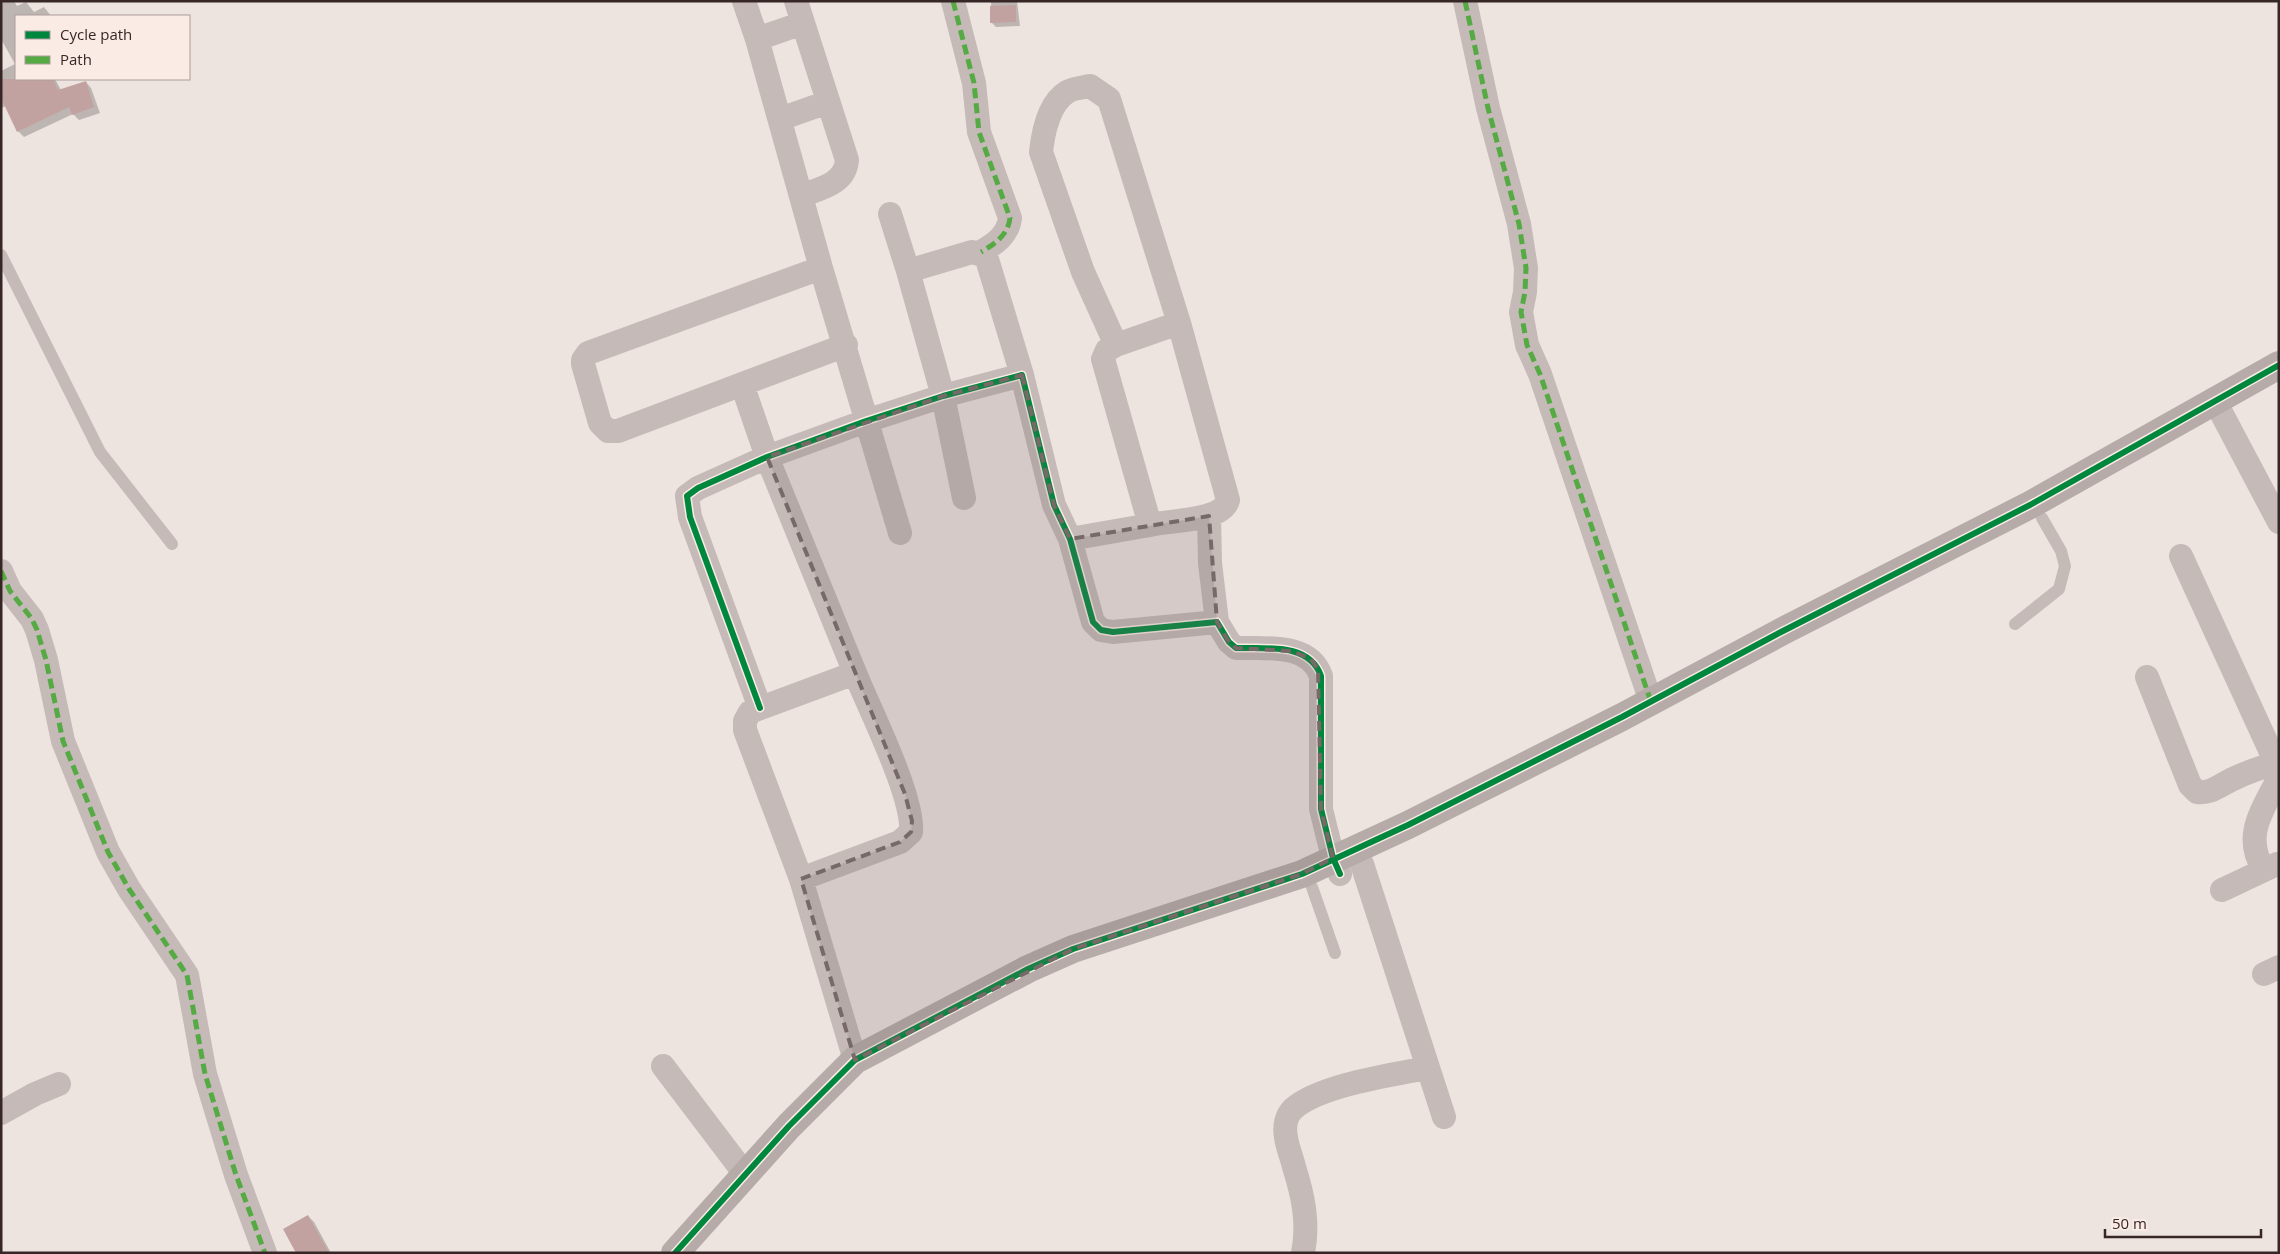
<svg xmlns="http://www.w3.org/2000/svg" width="2280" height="1254" font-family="'Open Sans',sans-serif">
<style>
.shadow{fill:#0003}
.building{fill:#c2a2a0}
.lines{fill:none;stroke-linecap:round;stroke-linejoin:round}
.lane{stroke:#c5bab8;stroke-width:12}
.street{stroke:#c5bab8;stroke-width:24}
.secondary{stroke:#b6aba9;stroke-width:28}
.quiet{stroke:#5a4;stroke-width:5;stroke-dasharray:10 5;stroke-linecap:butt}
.cycleway-casing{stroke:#faebe5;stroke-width:9}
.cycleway{stroke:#00873e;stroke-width:6}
.marked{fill:#766967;fill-opacity:0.2;stroke:#766967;stroke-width:4;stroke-dasharray:10 6;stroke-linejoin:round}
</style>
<rect width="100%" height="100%" fill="#ede3df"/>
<path class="shadow" d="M1 1H14L17 6 26 2 34 12 44 7 51 16H16V79H55L61 90 86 82 91 88 100 113 79 120 73 114 24 137 18 131 6 106 1 108V71L15 64 1 39Z
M991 1H1017L1020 26 996 27 992 23Z
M308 1216 314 1222 331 1253H298Z"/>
<path class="building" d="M1016 5V22L990 23V6Z
M1 79H53L58 90 86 81 94 107 72 115 69 107 17 132 1 98Z
M308 1215 329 1253H296L283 1229Z"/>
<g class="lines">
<path class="lane" d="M1 255 100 452 172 544
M2015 624 2059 589 2065 566 2061 551 2042 518
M1312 887 1335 953"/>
<path class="street" d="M744 1 757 39 821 268 900 533
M796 1 847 160C845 184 821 188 801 196
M953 1 974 83 979 132 1010 218C1008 235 995 244 981 252
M1465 1 1488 108 1519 224 1526 268 1525 292 1521 312 1527 345 1540 374 1651 702
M757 39 803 23
M780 119 828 102
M890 214 908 271
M821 268 588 353 583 360V364L600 423 608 431H618L846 345
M1116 345 1083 272 1041 152C1043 133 1049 103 1067 92 1073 88 1082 88 1090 86L1109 99 1179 323 1228 500C1222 522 1169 520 1150 525
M742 384 767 457 855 673 750 712 745 721V730L801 879 855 1060
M2215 401 2279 522
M964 498 943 396 908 271 972 252 986 256 1022 375
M1209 516 1210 563 1217 622
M1070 539 1150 525 1103 359 1107 350 1116 345 1179 323
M2181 556 2276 763
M1 571 10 591 32 619 37 630 46 660 63 741 108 852 129 889 187 975 205 1074 236 1175 265 1253
M2147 677 2190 785 2197 792C2211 794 2220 785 2233 779 2248 772 2263 766 2279 763
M760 708 690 517 687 496 698 488 767 457 866 421 943 396 1022 375 1054 505 1070 539 1093 622 1101 630 1113 632 1217 622 1229 642 1236 648C1266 649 1309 642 1321 676V809L1333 858 1340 874
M1362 864 1444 1117
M2264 870C2242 836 2263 810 2279 777
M801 879 900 842 911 832C914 797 870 710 855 673
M2222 890 2277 864
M2264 974 2279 967
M663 1066 745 1174
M1 1113 35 1094 59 1084
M1303 1253C1309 1223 1303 1195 1294 1167 1292 1157 1287 1147 1286 1137 1284 1127 1286 1116 1293 1109 1320 1085 1392 1075 1427 1068"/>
<path class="secondary" d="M675 1253 789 1126 855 1060 1028 969 1073 949 1302 874 1408 825 1622 717 1781 632 2030 505 2279 365"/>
<path class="quiet" d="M953 1 974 83 979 132 1010 218C1008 235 995 244 981 252
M1465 1 1488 108 1519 224 1526 268 1525 292 1521 312 1527 345 1540 374 1651 702
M1 571 10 591 32 619 37 630 46 660 63 741 108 852 129 889 187 975 205 1074 236 1175 265 1253"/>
<g class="cycleway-casing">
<path id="cycleway" d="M760 708 690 517 687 496 698 488 767 457 866 421 943 396 1022 375 1054 505 1070 539 1093 622 1101 630 1113 632 1217 622 1229 642 1236 648C1266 649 1309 642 1321 676V809L1333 858 1340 874
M675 1253 789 1126 855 1060 1028 969 1073 949 1302 874 1408 825 1622 717 1781 632 2030 505 2279 365"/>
</g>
<use href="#cycleway" class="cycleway"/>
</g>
<path class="marked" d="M1022 375 1054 505 1070 539 1209 516 1217 622 1229 642 1236 648 1292 651 1311 659 1318 669 1321 809 1333 858 1302 874 1073 949 855 1060 801 879 900 842 911 832 912 821 905 794 767 457 943 396Z"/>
<rect width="2280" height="1254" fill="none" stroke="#362726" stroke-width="5"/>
<rect x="15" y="15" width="175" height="65" fill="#faebe5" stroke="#ac9d99"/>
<rect x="25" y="31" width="25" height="8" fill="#00873e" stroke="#ac9d99"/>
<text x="60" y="40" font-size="15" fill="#362726">Cycle path</text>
<rect x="25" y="56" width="25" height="8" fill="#55aa44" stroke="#ac9d99"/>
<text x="60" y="65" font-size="15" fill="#362726">Path</text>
<path d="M2105 1229v8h156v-8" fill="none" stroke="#362726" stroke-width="2.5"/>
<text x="2112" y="1229" font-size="15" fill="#362726" stroke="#faebe5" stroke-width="4" paint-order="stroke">50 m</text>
</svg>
